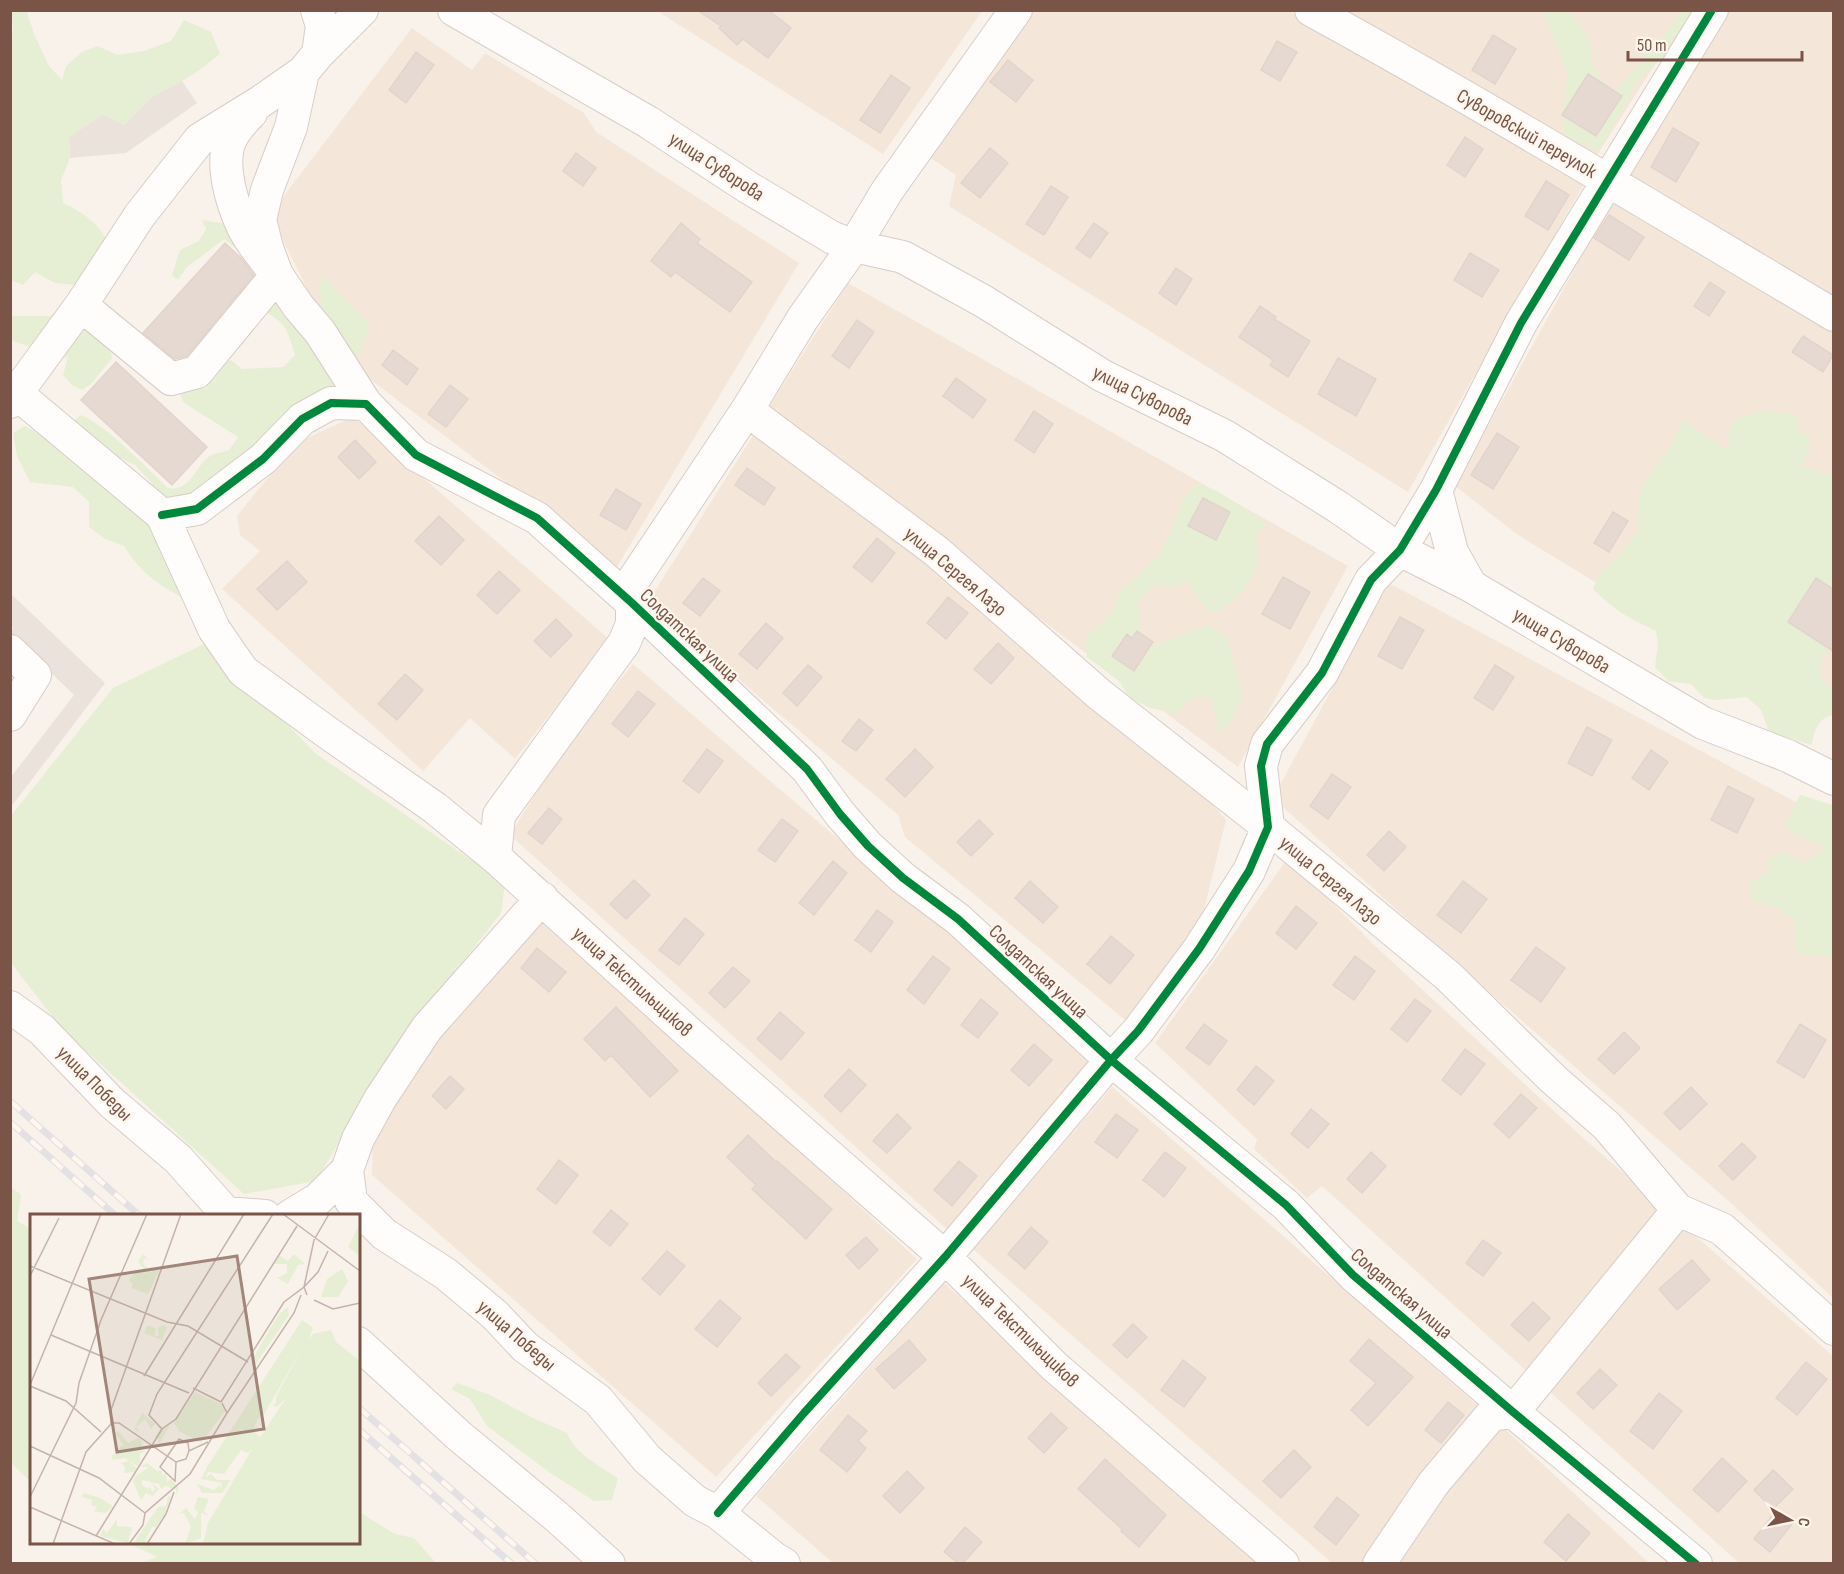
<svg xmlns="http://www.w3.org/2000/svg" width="1844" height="1574" font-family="'Sofia Sans Condensed',sans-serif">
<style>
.residential{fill:#f4e7da}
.industrial{fill:#ebe2db}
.green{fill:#e6efd4}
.building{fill:#e5d9d2;stroke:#e2d4cc;stroke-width:1.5}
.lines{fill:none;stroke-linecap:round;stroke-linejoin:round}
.minor-casing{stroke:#d7cdc8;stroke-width:34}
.minor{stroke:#fefdfc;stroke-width:32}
.rail-casing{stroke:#e4e1e5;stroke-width:7}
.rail{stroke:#fff6ed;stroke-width:4.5;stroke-dasharray:14;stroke-linecap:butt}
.cycleway-casing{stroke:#fff6ed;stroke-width:11}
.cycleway{stroke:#00873e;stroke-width:8}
.labels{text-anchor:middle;stroke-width:4.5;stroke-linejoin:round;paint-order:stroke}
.street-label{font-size:20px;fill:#7a5447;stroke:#fff6ed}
.inset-road{fill:none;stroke:#c6b3a9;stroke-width:1.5}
.view{fill:#a2867a;fill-opacity:0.15;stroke:#a2867a;stroke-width:3}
.inset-edge{fill:none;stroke:#7a5447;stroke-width:3}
</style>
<rect width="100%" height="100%" fill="#f8f2eb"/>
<path class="residential" d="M1287 10 1422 83 1585 182 1408 492 949 206 956 175 929 157 1032 11Z
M657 11H982L883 154Z
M1334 11H1689L1596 157Z
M1724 11H1833V302L1625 177Z
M412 28 472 70 485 53 584 113 596 132 799 263 617 567 341 357 270 214Z
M1612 201 1833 328V713L1684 636 1518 535 1455 486Z
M848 283 1348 566 1238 767 765 413Z
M353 417 609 639 515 759 470 718 423 771 222 589 260 551 240 535 237 516 296 443Z
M757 429 926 555 933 570 1084 698 1178 765 1226 820 1202 918 1125 1020 905 837 898 815 648 602Z
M1389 583 1833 822V1298L1732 1204 1450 958 1273 798Z
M633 664 1084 1049 1095 1063 949 1231 510 835 560 754Z
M1288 858 1374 945 1581 1136 1833 1356V1563H1739L1322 1186 1307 1198 1254 1149 1257 1139 1155 1043Z
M542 923 736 1093 917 1259 716 1477 372 1175 373 1136 440 1025Z
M1112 1087 1506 1430 1649 1563H1332L973 1249Z
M944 1283 1259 1563H833L756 1496Z"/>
<path class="industrial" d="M182 81 197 103 126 153 70 158 69 137 103 114 124 125 153 96Z
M10 593 105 683 11 807V777L74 695 11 634 13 627 11 624Z"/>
<path class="green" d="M11 11H28L27 13 35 36 49 66 62 80 66 66 82 52 98 46 117 55 144 51 171 41 184 20 211 32 220 54 198 71 182 81 153 96 124 125 103 114 69 137 70 158 61 180 63 203C83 212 101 225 109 245L76 285 55 283 35 272 23 285 11 280 10 57 13 27Z
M1545 11H1568L1588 35 1594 69 1613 94 1669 28 1680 11H1698L1673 49 1639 79 1599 151 1565 136 1562 118 1568 73 1545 16Z
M202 220 227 224 280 260 290 264 302 285 322 308 319 286 323 276 370 325 360 352 333 386 310 400 286 430 155 521 190 601C162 588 140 573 124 546L105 539 89 527V502L73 487 30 482 17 456 13 433 25 426 61 447 148 489 153 484 135 465 112 454 72 423 80 415C102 421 149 470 168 488 192 492 195 465 210 456 215 453 224 452 229 450L238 437 183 402 180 393 220 363 231 360 242 369 283 367 295 355C289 335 286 321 266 313L264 279 242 252 224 239 186 268 178 280 172 275 180 250 199 241 206 229Z
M65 308 110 343 112 358 91 384 82 390 72 385 63 375 68 357 53 360 27 346 11 340V316H49Z
M1770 411 1797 415V430L1810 437 1809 452 1801 466 1833 476V580L1816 597 1833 595V642L1822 659 1820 673 1827 687H1833V715C1818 718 1814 731 1812 745L1769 732 1761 710 1747 697 1717 700 1704 698 1691 684 1668 681 1655 667 1658 644 1656 631C1630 619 1614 610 1593 589L1600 573 1618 555 1637 533 1641 486 1669 449 1683 420 1717 443 1724 450 1730 445C1721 418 1750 413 1770 411Z
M1196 483 1217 491 1266 523 1256 537C1257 547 1259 560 1255 570 1248 590 1231 604 1213 613L1202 604 1188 581 1174 587 1152 585 1138 602 1141 632 1147 649 1208 625 1227 637 1243 696 1230 722 1219 733 1212 698 1194 697 1176 714 1150 708 1129 697 1119 681 1087 657 1086 637 1113 611 1121 589 1138 576 1160 555 1183 500Z
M208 642 315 753 505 883 501 913 392 1052 316 1181 244 1194 63 1030 11 963 10 817 113 688Z
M1800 795 1833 805V957L1797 953 1795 922 1776 906 1751 901 1750 881 1769 873 1766 860 1783 851 1803 863 1825 848 1794 833 1784 825Z
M11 1187 21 1195 17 1221 31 1229V1482L11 1463Z
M457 1383 490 1395 533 1418 567 1433C574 1453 601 1467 618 1478L612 1500 594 1501 549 1472 487 1426 470 1399 451 1389Z
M359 1512 395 1534 414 1538 436 1563H140L157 1557 128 1543 358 1542Z"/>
<path class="building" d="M697 10H768L791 28 768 58 743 39 737 45 719 28 721 26Z
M1493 35 1516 49 1495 84 1472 70Z
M1277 41 1297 52 1280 81 1261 70Z
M416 52 434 65 406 103 389 90Z
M1008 60 1033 80 1016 102 990 82Z
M1588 74 1622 96 1596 136 1562 115Z
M891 75 910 88 880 133 860 120Z
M1673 128 1699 143 1676 182 1651 167Z
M1465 137 1483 149 1465 177 1447 165Z
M990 148 1008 163 980 198 961 183Z
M576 153 596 168 583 186 563 171Z
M1546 181 1569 195 1548 230 1525 216Z
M1051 186 1068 197 1044 235 1026 224Z
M1609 215 1644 237 1629 260 1594 238Z
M681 223 700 239 697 243 752 282 730 312 675 272 671 277 651 261Z
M1094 223 1108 233 1090 258 1076 248Z
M225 243 241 258 254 275 187 356 175 359 143 333Z
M1470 253 1499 270 1482 297 1454 280Z
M1176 268 1192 279 1176 305 1159 293Z
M1710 282 1725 292 1709 316 1694 306Z
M1260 306 1276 317 1274 319 1310 341 1288 377 1270 365 1273 360 1239 337Z
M857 320 874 332 849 368 832 356Z
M1803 336 1833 355 1823 372 1792 352Z
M393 350 418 369 407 385 382 365Z
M1338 358 1376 379 1356 416 1318 394Z
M116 362 207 447 172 485 81 400Z
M956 378 986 400 973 418 943 396Z
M450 385 468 399 446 427 428 414Z
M1034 411 1053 424 1034 453 1015 440Z
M1497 433 1519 447 1493 489 1471 475Z
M355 440 376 462 359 479 338 457Z
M747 468 775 488 764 505 735 485Z
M616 489 641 504 626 530 600 515Z
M1203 498 1230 512 1216 540 1188 526Z
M1613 512 1628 521 1609 552 1594 543Z
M439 516 464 540 441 565 415 541Z
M877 538 895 553 872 582 853 567Z
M287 561 307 582 277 610 257 589Z
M499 571 520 590 497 614 477 595Z
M1283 577 1310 592 1290 629 1262 614Z
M703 578 720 591 700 616 683 603Z
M1816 578 1833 589V651L1788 622Z
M948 597 968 613 946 639 927 623Z
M1400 617 1424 630 1402 669 1378 656Z
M556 619 572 635 551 657 534 641Z
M766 623 783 638 757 669 739 654Z
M1137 631 1153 642 1134 671 1112 656 1127 634 1132 638Z
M998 643 1014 658 991 684 974 669Z
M808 665 822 677 797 706 783 693Z
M1495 665 1514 677 1493 710 1474 698Z
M405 674 423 690 397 720 378 704Z
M638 691 655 704 628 737 612 724Z
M859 719 873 730 856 751 842 741Z
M1587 727 1612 740 1592 776 1568 763Z
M707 749 723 761 699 793 683 781Z
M915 749 933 767 905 797 886 779Z
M1651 750 1668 762 1649 790 1632 778Z
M1332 774 1351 787 1328 819 1310 806Z
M1728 786 1754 799 1737 833 1711 820Z
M549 808 562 819 542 844 528 833Z
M782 819 798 831 775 862 758 850Z
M979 820 993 834 971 856 957 842Z
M1389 831 1406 847 1384 871 1367 855Z
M833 861 847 873 814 915 799 903Z
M634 880 650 895 626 919 610 904Z
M1030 881 1058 907 1043 923 1015 898Z
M1463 881 1487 899 1461 933 1437 915Z
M1296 906 1317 923 1296 949 1276 933Z
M877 910 893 922 871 952 855 940Z
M685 918 704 934 679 965 659 950Z
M1111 936 1134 955 1110 984 1087 964Z
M1536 947 1565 968 1541 1002 1511 980Z
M537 948 566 972 549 992 521 968Z
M933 956 950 969 924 1004 907 990Z
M1355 956 1375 971 1354 1000 1333 985Z
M733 967 750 981 725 1008 709 993Z
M981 999 998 1013 978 1038 961 1025Z
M1415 999 1431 1011 1407 1042 1391 1029Z
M616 1007 678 1071 650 1097 611 1055 605 1061 584 1039Z
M780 1012 804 1033 781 1060 757 1039Z
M1204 1024 1227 1041 1209 1065 1186 1048Z
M1800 1024 1826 1040 1804 1078 1777 1062Z
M1624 1032 1640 1048 1614 1074 1598 1059Z
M1034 1044 1052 1060 1029 1086 1011 1070Z
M1465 1049 1485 1064 1461 1095 1442 1080Z
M1256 1066 1274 1081 1254 1105 1237 1090Z
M849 1069 866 1085 841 1112 824 1096Z
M450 1076 464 1089 446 1109 432 1096Z
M1691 1087 1707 1104 1680 1130 1664 1113Z
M1521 1094 1537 1108 1509 1138 1494 1124Z
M1311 1109 1329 1124 1308 1148 1291 1134Z
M897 1114 911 1128 887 1153 873 1141Z
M1116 1114 1138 1130 1117 1158 1095 1142Z
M748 1135 776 1162 777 1161 832 1209 806 1239 752 1189 756 1185 727 1157Z
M1742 1143 1756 1157 1733 1180 1719 1166Z
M1165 1152 1186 1168 1164 1197 1143 1180Z
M1371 1152 1386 1166 1362 1193 1347 1179Z
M559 1160 578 1175 556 1204 537 1189Z
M959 1161 977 1176 952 1206 934 1190Z
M611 1210 628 1224 610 1246 593 1232Z
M1031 1227 1048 1242 1025 1269 1008 1254Z
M866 1237 878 1250 859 1269 846 1255Z
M1483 1240 1501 1253 1483 1276 1466 1263Z
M667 1251 685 1266 660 1295 642 1279Z
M1692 1260 1710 1280 1677 1310 1659 1289Z
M720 1300 741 1318 717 1347 695 1329Z
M1533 1302 1550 1318 1529 1341 1511 1325Z
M1133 1324 1147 1337 1127 1358 1113 1345Z
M1369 1339 1413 1377 1368 1426 1351 1410 1376 1383 1350 1361Z
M909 1340 926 1360 894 1389 876 1369Z
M786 1354 800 1367 771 1396 758 1383Z
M1183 1360 1206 1378 1184 1407 1161 1390Z
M1806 1362 1827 1379 1797 1415 1776 1398Z
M1600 1369 1617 1385 1593 1409 1577 1393Z
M1659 1393 1682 1411 1653 1449 1630 1431Z
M1448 1402 1464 1415 1441 1443 1425 1430Z
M1051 1413 1067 1428 1044 1453 1028 1438Z
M848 1415 867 1431 858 1441 866 1448 847 1472 820 1450Z
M1294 1450 1311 1467 1281 1498 1263 1481Z
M1722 1458 1747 1481 1718 1512 1693 1490Z
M1105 1459 1166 1515 1139 1547 1121 1531 1122 1529 1078 1489Z
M1773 1470 1793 1489 1773 1509 1754 1490Z
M907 1471 924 1488 900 1513 883 1496Z
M1337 1497 1359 1515 1336 1545 1314 1527Z
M1776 1511 1792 1524 1770 1552 1754 1539Z
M1568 1514 1590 1533 1566 1561 1544 1542Z
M965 1527 982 1542 963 1563H958L944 1552Z"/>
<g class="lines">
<g class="minor-casing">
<path id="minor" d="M454 10 648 122 749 188 833 238 854 246 903 257 983 301 1103 376 1225 436 1338 507 1400 550 1471 586 1703 723 1788 756 1834 779
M1311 10C1488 107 1660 212 1834 315
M318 54 362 10
M303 72 291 127 267 190 260 220 267 248 277 275 298 306 320 332 366 404 416 455 537 518 632 603 807 769 840 814 868 846 903 878 958 919 1111 1060 1286 1205 1353 1275 1513 1412 1696 1564
M81 305 171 379 197 372 277 275C265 259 250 243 242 225 232 203 221 167 229 143 233 132 243 121 251 113
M10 388 162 515 214 629 243 671 328 733 435 808 495 857 688 1032 945 1257 1054 1366 1283 1564
M10 402 81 305 140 215 200 139 260 102 303 72 318 54 322 26 317 10
M747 410 936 551 1099 694 1268 827 1448 976 1553 1079 1607 1126 1678 1210 1722 1229 1834 1329
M1436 490 1452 552 1471 586
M162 515 197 509 263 459 302 419 331 403 366 404
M10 651 35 675 10 715
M495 857 499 815 624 643 632 624V582L747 410 803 318 854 246 887 191 1016 10
M10 1007 42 1030 112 1103 178 1159 226 1213 265 1216
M347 1170 351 1201 384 1234 446 1274 495 1315 525 1347 598 1400 647 1459 695 1501 718 1513 774 1558 784 1564
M290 1216 318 1199 347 1170 358 1139 380 1099 427 1028 542 898
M358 1343 458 1435 557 1517 609 1564
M718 1513 804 1413 945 1257 1111 1060 1138 1031 1199 949 1249 871 1268 827 1261 766 1267 744 1322 673 1371 580 1400 550 1436 490 1521 323 1712 10
M1379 1564 1433 1484 1491 1415 1513 1412 1678 1210"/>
</g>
<use href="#minor" class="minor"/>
<g class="rail-casing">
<path id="rail" d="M10 1101 140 1216
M10 1122 116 1216
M358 1407 536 1564
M358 1429 512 1564"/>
</g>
<use href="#rail" class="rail"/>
<g class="cycleway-casing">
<path id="cycleway" d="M162 515 197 509 263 459 302 419 331 403 366 404 416 455 537 518 632 603 807 769 840 814 868 846 903 878 958 919 1111 1060 1286 1205 1353 1275 1513 1412 1696 1564
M718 1513 804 1413 945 1257 1111 1060 1138 1031 1199 949 1249 871 1268 827 1261 766 1267 744 1322 673 1371 580 1400 550 1436 490 1521 323 1712 10"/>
</g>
<use href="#cycleway" class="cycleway"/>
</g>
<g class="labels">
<g class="street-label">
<text transform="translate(1527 133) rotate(30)" y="7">Суворовский переулок</text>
<text transform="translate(717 166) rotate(33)" y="7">улица Суворова</text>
<text transform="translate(1143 395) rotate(27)" y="7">улица Суворова</text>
<text transform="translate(956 571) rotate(40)" y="7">улица Сергея Лазо</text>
<text transform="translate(690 635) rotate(43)" y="7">Солдатская улица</text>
<text transform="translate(1562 640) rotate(31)" y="7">улица Суворова</text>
<text transform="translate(1331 880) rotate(40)" y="7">улица Сергея Лазо</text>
<text transform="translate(1039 971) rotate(43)" y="7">Солдатская улица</text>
<text transform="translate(633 981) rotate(42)" y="7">улица Текстильщиков</text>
<text transform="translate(95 1083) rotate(45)" y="7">улица Победы</text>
<text transform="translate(1402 1293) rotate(41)" y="7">Солдатская улица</text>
<text transform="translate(1021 1330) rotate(44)" y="7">улица Текстильщиков</text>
<text transform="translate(517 1335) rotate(41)" y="7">улица Победы</text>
</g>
</g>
<g transform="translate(30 1214)">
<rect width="330" height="330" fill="#f8f2eb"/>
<path d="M330 9V42L318 33ZM113 40 119 46 114 44 113 50 121 58 125 54 129 57 118 80 101 74 103 70 99 66 106 57 118 59 108 48ZM264 40 275 50 268 51 258 70 247 64 257 59V50H244L249 41 258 47ZM312 55 318 67 308 83H291L297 65ZM258 93 259 101 225 151 223 144 249 100ZM272 106 283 114 279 125 283 120 301 116 306 128 330 147V330H173L178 309 223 234 218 239 211 236 194 260 178 258 176 264 181 260 187 266H201L192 279H172L167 270 184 276 190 271 191 275 192 269 171 265 177 253ZM272 134 246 183V189L242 191 247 193 257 183 230 223 223 216 230 201 232 204ZM133 111 137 113 132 126 114 119 117 112H121L126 115 124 122H129L128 114ZM165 178 193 191 195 197 171 229 149 217 144 209ZM112 199 133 216 140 211 129 230 128 224H124L130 215 125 210 121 215 115 205 106 213 110 218 104 216ZM88 217 98 229 108 224 112 227 111 236 115 237 110 240V248L107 252 100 247 107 255 104 258 93 259 96 254 91 249 99 247 95 244 83 246 81 242 91 237H84L93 231 86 220ZM117 249 127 257 131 256 133 262 136 258 137 268 141 265 149 274 146 281V276L136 272 131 275 129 270 112 266V271L118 275 120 272 122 278 125 275 122 269 129 275 123 282 116 279 111 286 103 267 105 262 120 253H110ZM54 279 70 284 83 292 76 299 55 296 64 297 67 293 61 291 62 286 51 283ZM138 282 141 283 135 300 126 313H122L114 330H103L128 293 136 292ZM168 283 179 285 174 297 179 302 171 299V324L155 330 161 312 154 299 149 300 156 294 165 305 168 299 164 294ZM78 304 73 315 77 319 87 305V312L102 313 98 329 70 322Z" fill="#e6efd4" fill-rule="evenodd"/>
<path class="inset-road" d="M253 0 330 57M0 52 137 108 158 112 218 148M0 62 29 4M277 81 274 73 288 58 298 37M284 86 303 95 330 89M21 121 159 179M114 162 214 0M0 171 71 0M0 172 36 187 71 218M163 174 191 188M191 188 254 88 274 73 284 26 299 0M197 199 264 99 271 81M81 209H89L146 248 156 245 159 237M132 215 119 201 127 180 243 0M0 232 69 264 115 299M145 267 130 253 149 225 158 229 159 237 178 228M145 268 146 248M0 283 46 189 49 169 71 106 117 0M0 293 85 330M66 322 132 215 146 205 267 12M23 330 56 238 81 210V196L151 0M99 330 113 311 115 299 160 260 197 199 192 189M117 330 136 300 144 278"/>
<path class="view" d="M207 42 234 215 87 238 59 65Z"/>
<rect width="330" height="330" class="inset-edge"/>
</g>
<rect width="1844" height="1574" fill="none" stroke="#7a5447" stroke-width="24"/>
<g transform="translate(1790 1520) rotate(99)" stroke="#fff6ed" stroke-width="4.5" paint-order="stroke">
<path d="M0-4.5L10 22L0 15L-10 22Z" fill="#7a5447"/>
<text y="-9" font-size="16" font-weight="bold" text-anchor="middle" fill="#7a5447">С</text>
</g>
<path d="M1628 51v9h174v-9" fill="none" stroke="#7a5447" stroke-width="3"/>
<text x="1637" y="51" font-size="18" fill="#7a5447" stroke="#fff6ed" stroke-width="4.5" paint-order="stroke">50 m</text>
</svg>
